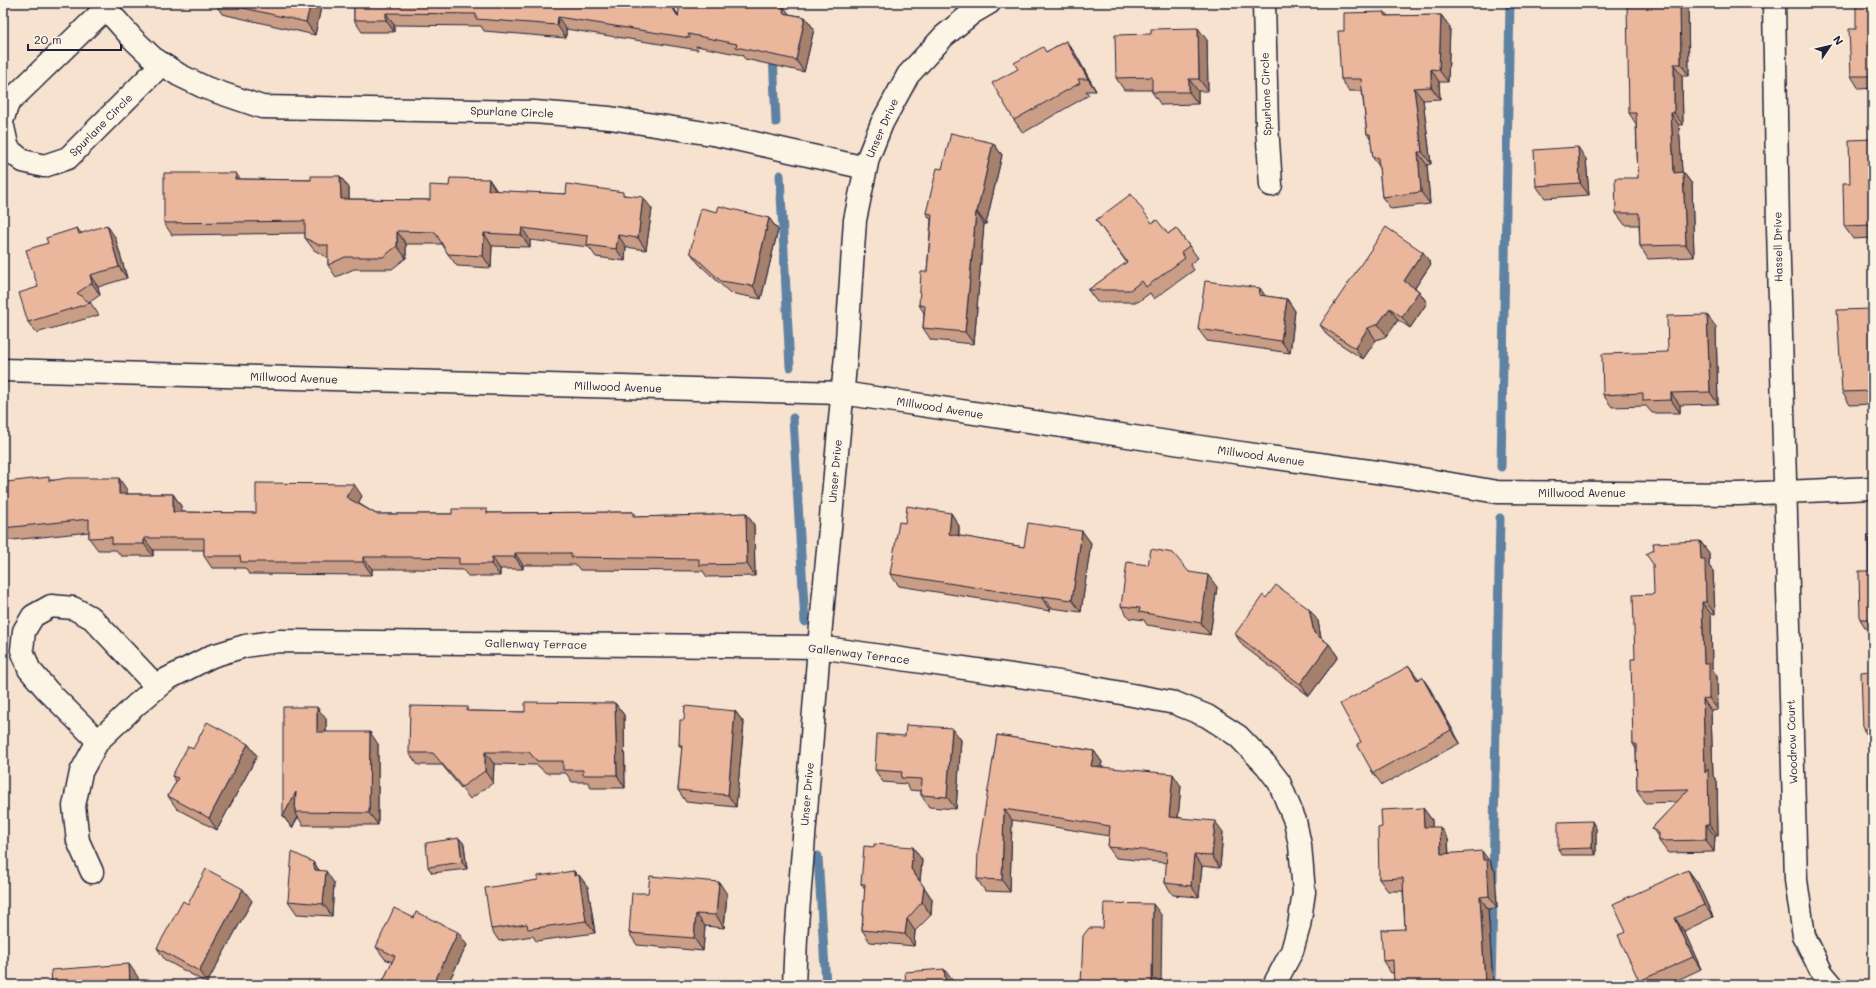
<svg xmlns="http://www.w3.org/2000/svg" width="1876" height="988" font-family="Mali,sans-serif">
<style>
.lines{fill:none;stroke-linecap:round;stroke-linejoin:round}
.stream{stroke:#5f82a2;stroke-width:9}
.street-casing{stroke:#22223b;stroke-width:25}
.street{stroke:#fcf5e5;stroke-width:22}
.wall{fill:#c99d86;stroke:#22223b}
.shaded-wall{fill:#a4806d;stroke:#22223b}
.building{fill:#eab79c;stroke:#22223b}
.labels{text-anchor:middle;stroke-width:3;stroke-linejoin:round;paint-order:stroke}
.street-label{font-size:11px;fill:#22223b;stroke:#fcf5e5}
</style>
<rect width="100%" height="100%" fill="#f7e2cf"/>
<filter id="ink" filterUnits="userSpaceOnUse"><feTurbulence type="fractalNoise" baseFrequency=".025" numOctaves="2"/><feDisplacementMap in="SourceGraphic" scale="8" xChannelSelector="R" yChannelSelector="G"/><feConvolveMatrix kernelMatrix="1 2 1 2 8 2 1 2 1" color-interpolation-filters="sRGB"/></filter>
<g filter="url(#ink)">
<g class="lines">
<path class="stream" d="M773 54 776 122
M780 175 790 367
M793 418 805 622
M1501 467 1510 3
M818 856 826 985
M1493 880 1500 518
M1491 985 1493 896"/>
<g class="street-casing">
<path id="street" d="M101 3 133 39 153 58 179 75 206 88 262 107 534 112 610 118 718 135 866 168
M1264 3 1267 126 1271 185
M1774 3 1778 227 1796 880 1804 936 1822 973 1832 985
M3 118 8 103 105 9
M3 127 8 149 23 161 44 166 68 158 162 64
M3 370 842 393 1227 451 1405 476 1497 492 1738 494 1873 488
M98 741 47 690 29 669 22 650 24 631 33 616 51 606 73 608 92 618 157 687
M92 872 78 841 74 806 81 772 98 741 136 705 167 679 212 656 245 646 279 641 819 647 1073 684 1175 703 1207 716 1238 736 1266 765 1279 782 1295 821 1300 845 1304 892 1299 926 1292 951 1274 985
M794 985 796 938 819 647 846 355 855 220 868 158 882 123 908 75 944 36 972 13 989 3"/>
</g>
<use href="#street" class="street"/>
</g>
<path class="wall" d="M215 3H322L315 35 222 14Z
M354 3H671L678 15 779 6 789 14 805 17 814 29 804 72 745 59 742 55 696 46 698 50 566 29V38L484 31 481 26 394 25V32H362L354 20Z
M1688 3 1689 76H1682L1683 125H1679L1682 172H1683L1692 184 1694 257 1648 259 1640 246 1639 225H1625L1616 213 1638 178 1636 124 1629 113Z
M1873 3V88L1859 89 1851 76 1856 29Z
M1385 12 1388 16 1441 15 1450 27 1448 82H1439L1440 99 1423 100 1431 164 1427 165 1430 204 1391 209 1382 197 1379 166 1373 158 1371 139 1367 134 1362 91H1349L1341 79 1344 31Z
M1207 40 1208 91H1198V104L1161 105 1152 92V90H1124L1116 78Z
M1066 41 1075 53 1096 91H1086L1089 95 1023 133 1014 120 1046 52Z
M1873 139V238L1853 239 1844 226 1850 183Z
M993 143 1002 155 986 224H984L974 344 931 340 923 328 924 313 919 305 927 272 931 220 926 213 942 169Z
M1586 159 1589 195 1545 198 1536 186Z
M340 176 349 188V199L430 200 449 186 489 179 497 191 566 194 625 195 652 209 646 250 626 247 625 261 596 257 589 247 530 240V247L492 246 491 268 457 266 448 254 443 244H406V258L392 269H354L336 277 328 265V258L314 250 305 238V233L172 235 164 223 240 179 311 180Z
M717 212 769 218 778 230 761 299 730 293 699 264 690 252Z
M1096 220 1152 223 1168 234 1176 228 1198 258 1190 264 1194 270 1154 299 1150 293 1138 302H1097L1088 290 1127 263Z
M77 228 81 233 115 237 127 278 98 287 100 295 90 302 99 315 36 333 28 322 38 287 48 243Z
M1431 264 1415 288 1419 291 1427 303 1410 328 1398 320 1387 336 1376 340 1363 359 1328 336 1320 325Z
M1265 296 1287 299 1295 311 1290 353 1207 341 1198 329Z
M1873 309V404L1850 405 1842 392Z
M1707 315 1716 327 1718 404 1680 405V413H1652L1646 406 1612 407 1603 395 1668 352Z
M52 480 127 490V494H173L181 506V512L256 513 362 496 358 503 376 514H452L489 513 633 512 636 517 713 515 746 513 754 525 755 576 707 577 703 571 580 570 576 565H523V569H500V576H468L463 570 417 569H372V575L249 574 245 568H212L204 556V550H153V556H121L116 550H98L89 538V532L3 541V485Z
M951 513 959 526V536L1024 547 1082 531 1091 543 1081 612 1051 608 1050 611 1020 606 1019 605 899 586 890 574 905 523Z
M1873 535V804L1870 800 1869 738 1863 729 1871 671 1870 631 1868 632 1860 619 1869 571Z
M1700 541 1709 553V566L1713 571 1715 614H1711L1712 669 1717 676 1718 710 1711 711 1713 776 1717 781 1718 836H1715L1714 852 1668 853 1659 841V838L1652 828 1677 802 1645 803 1637 790 1636 749 1633 744 1635 659 1654 594Z
M1189 572 1217 587 1210 635 1147 625 1144 620 1129 618 1121 606Z
M1266 598 1318 621 1321 638 1329 644 1338 657 1309 696 1243 646 1235 634Z
M1422 677 1430 689 1460 743 1382 785 1373 773 1418 679Z
M615 703 624 715 625 788H591L588 782H572L566 773H546L537 765 494 764 493 783 470 799 442 765H418L409 753 470 711 525 712Z
M735 711 744 723 736 807 686 802 678 790 682 749 679 745 684 720Z
M326 719V732L378 744V825H303L298 817 292 828 283 816Z
M952 728 961 740 956 809 929 807 921 795V791L910 790 906 784 883 782 875 770Z
M997 735 1094 751 1102 762 1101 767 1181 786 1178 817 1223 832 1220 868 1202 866 1199 897 1173 895 1165 883 1167 863 1116 858 1108 847 1109 836 1012 820 1010 892 985 891 977 879Z
M248 744 257 756 217 830 177 809 168 796 176 782 172 776 193 749Z
M1423 808 1432 820V827L1448 839 1449 853 1491 863V865L1495 871 1497 908 1488 909 1493 985H1394V973H1391L1383 961 1405 929 1403 891H1388L1379 879 1382 827Z
M1596 828V855H1562L1558 849Z
M459 838 464 844 467 869 432 873 428 867Z
M922 860 920 881 932 899 931 915 915 931 914 946 870 942 862 930 865 890 861 884Z
M313 862 319 870 334 883 332 916 297 914 288 901Z
M1688 870 1697 882 1713 917 1684 931 1701 969 1667 985H1642L1639 981 1626 932Z
M574 871 577 876 588 887 595 933 536 941 533 936 499 941 491 929 538 880Z
M648 893 727 894 724 928 705 926 703 951 637 945 629 933Z
M252 901 207 983 165 960 157 948 188 904Z
M467 945 447 985H381L392 962 385 959 376 947Z"/>
<path class="shaded-wall" d="M311 3H322L315 35 306 22Z
M670 3H671L686 29 678 17Z
M768 3H776L779 6 768 4Z
M1680 3H1688L1689 76 1681 64Z
M784 7 793 19 783 13Z
M386 13 394 25V32L386 20Z
M1441 15 1450 27 1448 82 1439 70Z
M558 17 566 29V38L557 25Z
M805 17 814 29 804 72 796 60Z
M1198 28 1207 40 1208 91 1199 79Z
M1066 41 1075 53 1096 91 1088 79Z
M1674 64 1682 76 1683 125 1674 113Z
M1431 69 1439 82 1440 99 1431 87Z
M1189 79 1198 91V104L1189 92Z
M1414 88 1423 100 1431 164 1422 152Z
M1671 113 1679 125 1683 185 1674 173Z
M993 143 1002 155 986 224 977 212Z
M1578 147 1586 159 1589 195 1580 183Z
M1418 152 1427 165 1430 204 1421 192Z
M1683 172 1692 184 1694 257 1686 245Z
M236 173 244 185 235 179Z
M340 176 349 188V212L341 199Z
M489 179 497 192 488 190Z
M643 197 652 209 646 250 638 238Z
M976 212 984 224 974 344 965 332Z
M769 218 778 230 761 299 753 286Z
M107 225 115 237 127 278 119 267Z
M522 228 530 240V247L521 235Z
M397 231 406 244V258L397 246Z
M484 233 492 246 491 268 483 256Z
M618 235 626 247 625 261 616 249Z
M1423 252 1431 264 1412 292 1404 281Z
M90 275 98 287 100 295 92 283Z
M1260 288 1268 300 1259 295Z
M1419 291 1427 303 1410 328 1402 317Z
M1287 299 1295 311 1290 353 1281 341Z
M1390 308 1398 320 1387 336 1378 324Z
M1707 315 1716 327 1718 404 1710 392Z
M1368 328 1376 340 1363 359 1355 348Z
M1671 393 1680 405V413L1671 400Z
M119 478 127 490 128 506 119 494Z
M354 484 362 496 355 509 346 497Z
M173 494 181 506V525L173 512Z
M746 513 754 525 755 576 747 564Z
M951 513 959 526 958 546 949 534Z
M1082 531 1091 543 1081 612 1072 600Z
M144 538 153 550V556L144 544Z
M1700 541 1709 553V566L1713 571 1715 614 1706 602 1701 559Z
M515 553 523 565V569L515 557Z
M363 557 372 569V575L363 562Z
M492 557 500 569V576L491 564Z
M1208 575 1217 587 1210 635 1201 623Z
M1042 596 1051 608 1050 611 1042 598Z
M1702 602 1711 614 1712 669 1717 676 1718 710 1709 698 1704 664Z
M1309 609 1318 621 1322 645 1314 633Z
M1329 644 1338 657 1309 696 1300 684Z
M1409 666 1418 678 1426 692 1417 680Z
M1422 677 1430 689 1460 743 1451 730Z
M1703 699 1711 711 1713 776 1717 781 1718 836 1709 824 1705 773Z
M615 703 624 715 625 788 617 775Z
M317 707 326 719V744L317 732Z
M735 711 744 723 736 807 728 795Z
M952 728 961 740 956 809 947 797Z
M370 732 378 744V825L369 813Z
M248 744 257 756 217 830 209 818Z
M1094 751 1102 762 1099 778 1091 766Z
M485 752 494 764 493 783 485 771Z
M1173 774 1181 786 1177 828 1169 817Z
M296 792 295 812 298 817 292 828 283 816Z
M1423 808 1432 820V839L1424 827Z
M1004 809 1012 820 1010 892 1002 880Z
M1215 821 1223 832 1220 868 1212 856Z
M1592 821 1596 828V855L1592 848Z
M1706 824 1715 836 1714 852 1706 840Z
M1440 827 1448 839 1449 866 1441 854Z
M459 838 464 844 467 869 462 862Z
M913 847 922 860 920 881 911 869Z
M1482 851 1491 863V865L1495 871 1497 908 1489 896 1483 860Z
M1194 855 1202 866 1199 897 1191 886Z
M313 862 322 874 315 870Z
M1688 870 1697 882 1713 917 1704 905Z
M326 871 334 883 332 916 323 904Z
M574 871 580 881 579 875 588 887 595 933 586 921Z
M719 882 727 894 724 928 716 915Z
M924 887 932 899 931 915 922 902Z
M243 889 252 901 207 983 199 971Z
M1480 897 1488 909 1493 985H1485Z
M1153 904 1162 916 1161 985H1152Z
M696 914 705 926 703 951 694 938Z
M1675 918 1684 931 1701 969 1693 957Z
M907 919 915 931 914 946 905 934Z
M458 932 467 945 447 985H435L434 983Z
M129 964 138 977V985H130Z
M944 969 953 981V985L946 984Z
M428 980 431 985H426Z"/>
<path class="building" d="M221 3H311L306 22Z
M354 3H670L678 17 680 3H768V4L784 7 783 13 805 17 796 60 736 47 737 44 688 34 690 38 558 17 557 25 476 19V14L386 13V20H354Z
M1627 3H1680L1681 64H1674V113H1671L1674 173 1683 172 1686 245 1640 246 1639 213H1616L1615 178H1638L1636 113H1629Z
M1856 3H1873V76H1851L1849 29H1856Z
M1385 12V16L1441 15 1439 70 1431 69V87L1414 88 1422 152H1418L1421 192 1382 197 1378 157 1373 158 1370 134H1367L1361 79H1341L1338 31H1344V13Z
M1198 28 1199 79H1189V92H1152V77L1116 78 1115 35 1151 34V29Z
M1066 41 1088 79H1078L1080 83 1014 120 992 83 1018 69 1014 63 1043 47 1046 52Z
M951 133 993 143 977 212H976L965 332 923 328 925 306 919 305 921 272H927L932 214 926 213 937 168 942 169Z
M1873 139V225L1844 226 1843 183H1850L1849 140Z
M1578 147 1580 183 1536 186 1534 150Z
M164 173H236L235 179 311 180V176H340L341 199 430 200V185L449 186 450 178 489 179 488 190 566 194 567 184 623 192V195L643 197 638 238 618 235 616 249 587 245 588 236 522 228 521 235 484 233 483 256 448 254 435 232 397 231V246L383 257H345L328 265V245H319L305 238V221L164 223Z
M1131 194 1152 223 1157 220 1168 234 1176 228 1189 246 1181 252 1185 258 1146 287 1142 281 1130 290H1088L1127 262 1096 220Z
M719 206 769 218 753 286 721 281 690 252 701 208 717 212Z
M107 225 119 267 90 275 92 283 77 293 90 303 28 322 19 293 38 287 26 250 48 243 46 238 77 228 79 234Z
M1386 227 1423 252 1404 281 1419 291 1402 317 1390 308 1378 324 1368 328 1355 348 1320 325Z
M1205 281 1260 288 1259 295 1287 299 1281 341 1198 329Z
M1873 309V391L1842 392 1837 310Z
M1707 315 1710 392 1671 393V400L1643 401V393L1603 395 1602 354 1668 352 1667 316Z
M49 477V481L67 478H119V494H173V512L256 513V483L354 484 346 497 376 514H452V509H487V513L627 512H633V517L713 515V514L746 513 747 564 699 565V559L571 557V553H515V557H492L491 564H459V558L408 557H363V562H241L240 556H204V538H144V544H112V537L89 538V519L3 528V485H7V482Z
M907 506 951 513 949 534 1024 547 1028 523 1082 531 1072 600 1042 596V598L1012 594V593L890 574 899 522 905 523Z
M1868 535H1873V800H1870L1869 729H1863L1861 672 1871 671 1869 619H1860L1859 571H1869Z
M1700 541 1701 559H1705L1706 602H1702L1704 664H1709V698L1703 699 1705 773 1708 769 1709 824H1706V840L1659 841V833L1652 828 1689 789 1637 790 1636 744H1633L1631 659H1635L1633 595 1654 594 1653 564 1646 554 1654 550 1653 543Z
M1151 549 1173 553 1189 572 1208 575 1201 623 1139 612 1140 608 1121 606 1127 562 1148 565Z
M1276 585 1309 609 1314 633 1329 644 1300 684 1235 634 1263 595 1266 598Z
M1409 666 1417 680 1422 677 1451 730 1373 773 1357 744 1361 742 1340 704Z
M525 702 615 703 617 775H583V770H563V761H537L529 752H485V771L462 787 433 753H409L410 706 468 707 467 711 525 712Z
M685 706 735 711 728 795 678 790 682 745H679L680 720H684Z
M283 707H317V732H370L369 813 295 812 296 792 283 816Z
M207 722 248 744 209 818 168 796 178 778 172 776 188 746 193 749Z
M906 725 952 728 947 797 921 795 922 779 901 778 902 772 875 770 877 734 905 736Z
M997 735 1094 751 1091 766 1173 774 1169 817 1215 821 1212 856 1194 855 1191 886 1165 883 1167 852 1108 847 1110 826 1004 809 1002 880 977 879 978 851Z
M1423 808 1424 827H1440L1441 854 1482 851 1483 860H1487L1489 896 1480 897 1485 985H1394L1393 960 1383 961 1381 930 1405 929 1403 878 1379 879 1378 828 1382 827 1381 810Z
M1592 821V848L1558 849V822Z
M459 838 462 862 428 867 426 843Z
M874 844 913 847 911 869 924 887 922 902 907 919 905 934 862 930 865 884H861L864 846 874 847Z
M292 852 313 862 315 870 326 871 323 904 288 901Z
M206 869 243 889 199 971 157 948 183 901 188 904Z
M1688 870 1704 905 1675 918 1693 957 1639 981 1618 935 1626 932 1613 904Z
M574 871V876L579 875 586 921 528 929 527 924 491 929 485 888 538 880V876Z
M650 876 719 882 716 915 696 914 694 938 629 933 632 893H648Z
M1104 903 1153 904 1152 985H1081L1083 936 1089 928H1103Z
M394 908 414 918 416 912 458 932 434 983 428 980 426 985H381L395 956 376 947Z
M129 964 130 985H52L51 970Z
M944 969 946 984 970 982V985H906L905 972Z"/>
</g>
<g class="labels">
<g class="street-label">
<text transform="translate(1266 94) rotate(-92)" y="4">Spurlane Circle</text>
<text transform="translate(512 112) rotate(2)" y="4">Spurlane Circle</text>
<text transform="translate(101 125) rotate(-45)" y="4">Spurlane Circle</text>
<text transform="translate(882 128) rotate(-66)" y="4">Unser Drive</text>
<text transform="translate(1778 247) rotate(-91)" y="4">Hassell Drive</text>
<text transform="translate(294 378) rotate(2)" y="4">Millwood Avenue</text>
<text transform="translate(618 387) rotate(2)" y="4">Millwood Avenue</text>
<text transform="translate(940 408) rotate(9)" y="4">Millwood Avenue</text>
<text transform="translate(1261 456) rotate(8)" y="4">Millwood Avenue</text>
<text transform="translate(835 471) rotate(-85)" y="4">Unser Drive</text>
<text x="1582" y="497">Millwood Avenue</text>
<text transform="translate(536 644) rotate(1)" y="4">Gallenway Terrace</text>
<text transform="translate(859 654) rotate(7)" y="4">Gallenway Terrace</text>
<text transform="translate(1792 742) rotate(-92)" y="4">Woodrow Court</text>
<text transform="translate(807 794) rotate(-85)" y="4">Unser Drive</text>
</g>
</g>
<rect width="1876" height="988" fill="none" stroke="#fcf5e5" stroke-width="16"/>
<rect x="8" y="8" width="1860" height="972" fill="none" stroke="#22223b" stroke-width="1.5" filter="url(#ink)"/>
<g transform="translate(1830 46) rotate(55)" stroke="#fcf5e5" stroke-width="3" paint-order="stroke">
<path d="M0-3L7 15L0 10L-7 15Z" fill="#22223b"/>
<text y="-6" font-size="11" font-weight="bold" text-anchor="middle" fill="#22223b">N</text>
</g>
<path d="M28 44v6h93v-6" fill="none" stroke="#22223b" stroke-width="2"/>
<text x="34" y="44" font-size="12" fill="#22223b" stroke="#fcf5e5" stroke-width="3" paint-order="stroke">20 m</text>
</svg>
